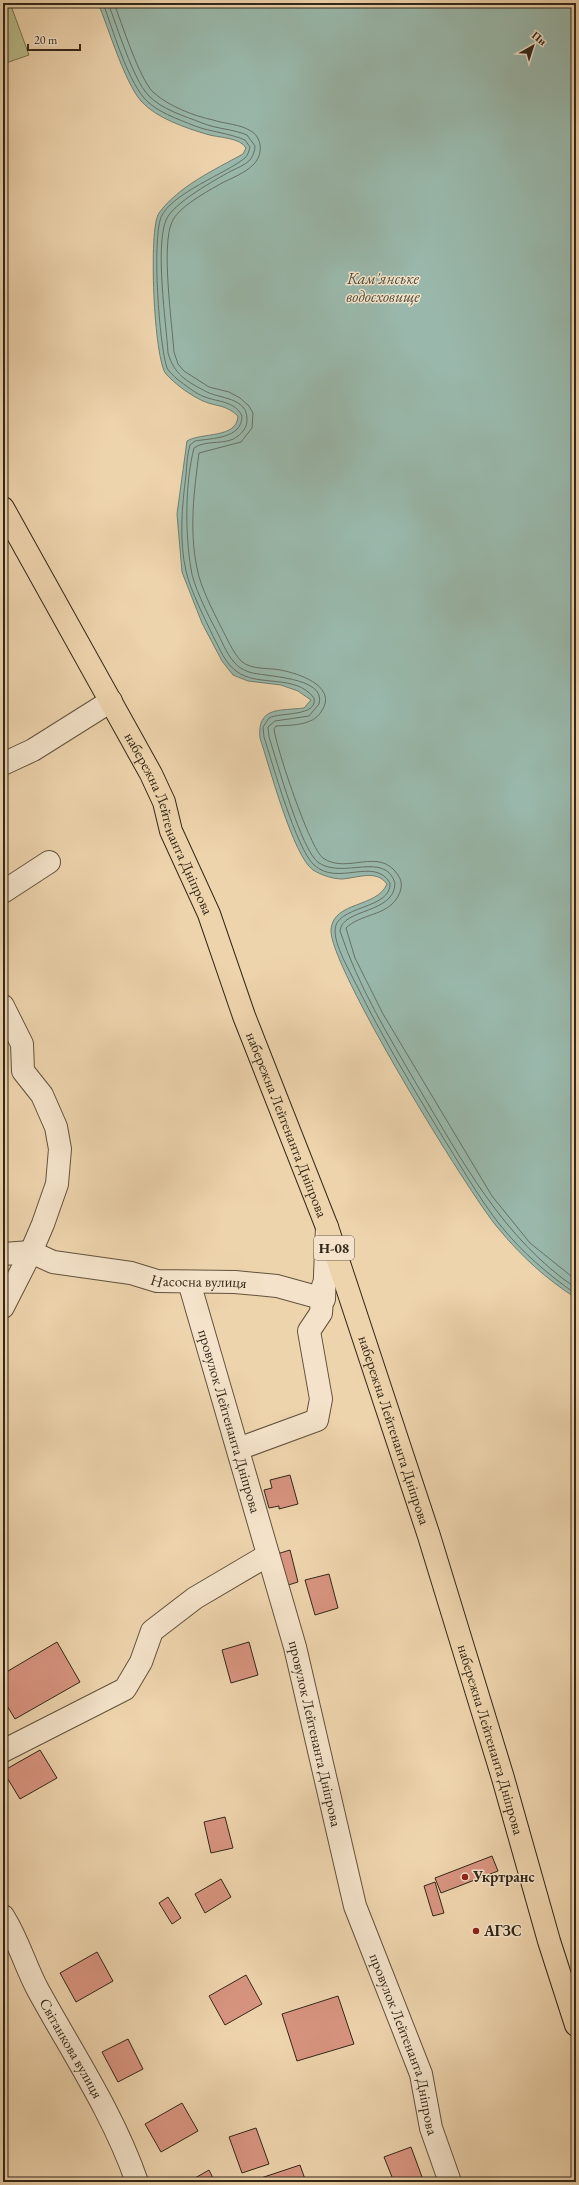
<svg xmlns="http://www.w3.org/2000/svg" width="579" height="2185" font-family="'EB Garamond',serif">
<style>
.green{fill:#b9bd8a;stroke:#767251}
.water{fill:#99b8ab;stroke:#707e70}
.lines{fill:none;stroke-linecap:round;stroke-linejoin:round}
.shore{stroke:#667062;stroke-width:1}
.building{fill:#d89480;stroke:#322718}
.minor-casing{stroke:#61523d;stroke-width:24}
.major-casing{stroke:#322718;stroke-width:24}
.minor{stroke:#f4e3ca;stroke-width:22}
.major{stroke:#eed4ad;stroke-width:22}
.poi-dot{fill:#8f2418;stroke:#f4e3ca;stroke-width:1.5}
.labels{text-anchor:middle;stroke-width:3;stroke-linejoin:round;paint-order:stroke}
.shield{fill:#f4e3ca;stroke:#6c5f4d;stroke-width:1}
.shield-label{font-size:14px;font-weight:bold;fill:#322718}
.street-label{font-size:15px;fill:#322718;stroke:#f4e3ca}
.poi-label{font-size:15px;font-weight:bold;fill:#322718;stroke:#f4e3ca;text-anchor:start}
.water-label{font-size:16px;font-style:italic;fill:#4c4b3d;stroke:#f4e3ca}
</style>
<rect width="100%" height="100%" fill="#eed4ad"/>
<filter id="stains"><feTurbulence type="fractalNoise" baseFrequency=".005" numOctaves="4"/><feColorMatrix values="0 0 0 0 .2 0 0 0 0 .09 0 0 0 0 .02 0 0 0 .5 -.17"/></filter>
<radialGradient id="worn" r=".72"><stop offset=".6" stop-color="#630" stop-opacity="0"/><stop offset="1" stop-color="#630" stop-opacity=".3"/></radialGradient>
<path class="green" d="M3 3H10L29 55 3 64Z"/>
<path class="water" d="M98 3H576V1298C546 1279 521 1256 498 1228 469 1194 327 963 331 929 334 901 377 908 387 884 376 869 358 878 342 879 333 879 321 875 313 870 293 856 269 765 260 738 257 706 280 711 304 708L311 700 298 691 281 685 248 681 233 675 222 661 202 623 182 572 177 514 187 441C202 432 237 439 238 416 225 404 217 407 203 401 190 395 175 384 166 374 154 360 148 229 159 213 179 186 214 170 243 154L246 148C240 137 218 138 206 134 186 128 156 118 141 101 124 81 109 29 98 3Z"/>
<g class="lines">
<path class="shore" d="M103 3C113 30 126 76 144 98 156 112 178 119 195 126 211 132 229 133 245 140L250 147C249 151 248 155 245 158 225 174 172 193 161 217 152 241 159 344 167 368 169 372 174 376 177 379 185 385 196 394 205 397 218 402 235 401 242 416 242 439 212 438 195 441L190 445C187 454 187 465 186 475 182 505 179 541 186 571 191 592 205 619 214 638 220 649 225 663 236 671 258 688 295 673 314 698 318 717 280 712 269 718L263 727 264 737C273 765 296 848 314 865 338 887 374 856 390 883 392 910 334 905 335 931 335 946 349 970 356 984 382 1037 413 1088 444 1139 462 1168 479 1198 500 1225 522 1252 547 1274 576 1294
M108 3C117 26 133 79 148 95 162 110 185 116 202 123 217 129 233 129 247 135L255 146C255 151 253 156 250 160 245 165 237 168 231 171 215 180 173 203 166 220 155 248 166 321 168 353 174 374 186 381 205 391 219 399 248 397 247 420 247 427 243 432 238 436 227 446 206 439 194 448 185 483 185 533 191 569 193 585 208 615 216 630 222 641 226 653 234 662 238 667 243 670 249 672 263 677 327 676 319 704L309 716 275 721 268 727 269 737C277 761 301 851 319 863 344 879 385 851 395 883 395 914 342 908 340 931 358 986 388 1035 417 1085 461 1159 503 1239 576 1288
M114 3C122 24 139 78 153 92 168 106 194 116 213 120 225 124 240 124 251 131 263 138 263 156 253 165 245 173 232 178 222 183 208 191 178 207 172 222 161 245 172 323 174 352L178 364 184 371 209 387 229 392 240 398 249 406 253 413 252 428 241 442 199 453C194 491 189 530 197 568 200 586 213 611 221 627 227 638 232 651 241 661 252 671 272 667 285 671 303 675 338 688 321 712 312 726 291 725 276 726L274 729C276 747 310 849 323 858 347 875 379 846 398 875 403 882 402 890 397 898 386 916 360 914 346 928L355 958 383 1014 492 1196 530 1243 576 1280"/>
</g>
<path class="building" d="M290 1475 298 1504 279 1509V1506L269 1508 264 1490 272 1488 270 1480Z
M290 1550 298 1582 285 1586 277 1554Z
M329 1574 338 1608 315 1615 305 1580Z
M57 1642 80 1682 15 1719 3 1699V1674Z
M249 1642 258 1675 231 1683 222 1650Z
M40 1750 57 1778 20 1799 3 1771Z
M225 1817 233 1848 211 1853 204 1822Z
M492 1856 498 1871 441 1893 435 1878Z
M221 1879 231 1897 205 1913 195 1894Z
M435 1882 444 1913 433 1916 424 1886Z
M168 1897 181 1918 172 1924 159 1903Z
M97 1952 113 1981 76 2002 60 1973Z
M246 1975 262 2004 225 2025 209 1996Z
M338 1996 354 2044 297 2061 282 2014Z
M128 2039 143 2069 118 2082 102 2052Z
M182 2103 198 2131 161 2152 145 2124Z
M256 2128 269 2164 242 2173 229 2137Z
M411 2147 422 2177 409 2182H394L384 2157Z
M300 2165 306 2182H262L261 2178Z
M209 2170 215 2182H188Z"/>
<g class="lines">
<g class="minor-casing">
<g id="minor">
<path d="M3 764 33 750 111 701"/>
<path d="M3 892 49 862"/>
<path d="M3 1006 22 1044 23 1071 42 1095 56 1127 60 1149 57 1184 43 1224 31 1252 3 1307"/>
<path id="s1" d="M3 1254 31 1252 53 1262 131 1273 157 1281 235 1282 277 1286 324 1299 327 1227"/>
<path id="s2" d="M189 1282 295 1647 355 1906 421 2074 431 2128 450 2182"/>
<path d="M238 1449 317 1420 321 1399 309 1331 321 1313 323 1286"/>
<path d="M3 1751 125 1689 141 1662 152 1631 195 1598 268 1555"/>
<path id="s3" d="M3 1916C18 1939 25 1966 38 1990 73 2054 113 2113 137 2182"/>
</g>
</g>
<g class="major-casing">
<g id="major">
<path id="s4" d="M3 508 151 774 164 802 171 831 209 914 244 1016 327 1227 429 1536 503 1778 549 1941 576 2025"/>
</g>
</g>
<use href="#minor" class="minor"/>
<use href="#major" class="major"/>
</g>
<g class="poi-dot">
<circle cx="465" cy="1877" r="4"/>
<circle cx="476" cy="1931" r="4"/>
</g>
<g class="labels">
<rect class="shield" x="314" y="1236" width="40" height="24" rx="3"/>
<g class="shield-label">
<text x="334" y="1253">Н-08</text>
</g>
<g class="street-label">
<text dy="5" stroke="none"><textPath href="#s4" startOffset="357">набережна Лейтенанта Дніпрова</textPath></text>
<text dy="5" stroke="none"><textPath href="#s4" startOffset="681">набережна Лейтенанта Дніпрова</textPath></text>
<text dy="5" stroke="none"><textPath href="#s1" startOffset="200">Насосна вулиця</textPath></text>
<text dy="5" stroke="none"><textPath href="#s2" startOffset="145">провулок Лейтенанта Дніпрова</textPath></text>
<text dy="5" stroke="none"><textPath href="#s4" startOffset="1005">набережна Лейтенанта Дніпрова</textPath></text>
<text dy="5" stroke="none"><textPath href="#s2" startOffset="469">провулок Лейтенанта Дніпрова</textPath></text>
<text dy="5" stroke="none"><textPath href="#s4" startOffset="1329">набережна Лейтенанта Дніпрова</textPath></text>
<text dy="5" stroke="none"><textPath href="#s2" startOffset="793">провулок Лейтенанта Дніпрова</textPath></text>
<text dy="5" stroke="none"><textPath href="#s3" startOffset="149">Світанкова вулиця</textPath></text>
</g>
<g class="poi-label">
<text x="473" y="1882">Укртранс</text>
<text x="484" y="1936">АГЗС</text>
</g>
<g class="water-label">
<text x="383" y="284">Кам'янське<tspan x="383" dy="18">водосховище</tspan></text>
</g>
</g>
<rect width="579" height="2185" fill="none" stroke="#eed4ad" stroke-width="16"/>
<rect x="4" y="4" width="571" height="2177" fill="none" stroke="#322718" stroke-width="2"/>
<rect x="8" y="8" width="563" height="2169" fill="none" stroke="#322718"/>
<g transform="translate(533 46) rotate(39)" stroke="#f4e3ca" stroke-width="3" paint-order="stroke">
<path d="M0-3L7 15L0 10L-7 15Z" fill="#322718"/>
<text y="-6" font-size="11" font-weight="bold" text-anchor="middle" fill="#322718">Пн</text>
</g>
<path d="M28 44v6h52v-6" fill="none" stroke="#322718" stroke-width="2"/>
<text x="34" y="44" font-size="12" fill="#322718" stroke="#f4e3ca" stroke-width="3" paint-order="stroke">20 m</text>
<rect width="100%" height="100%" filter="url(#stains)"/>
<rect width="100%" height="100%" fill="url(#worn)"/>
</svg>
